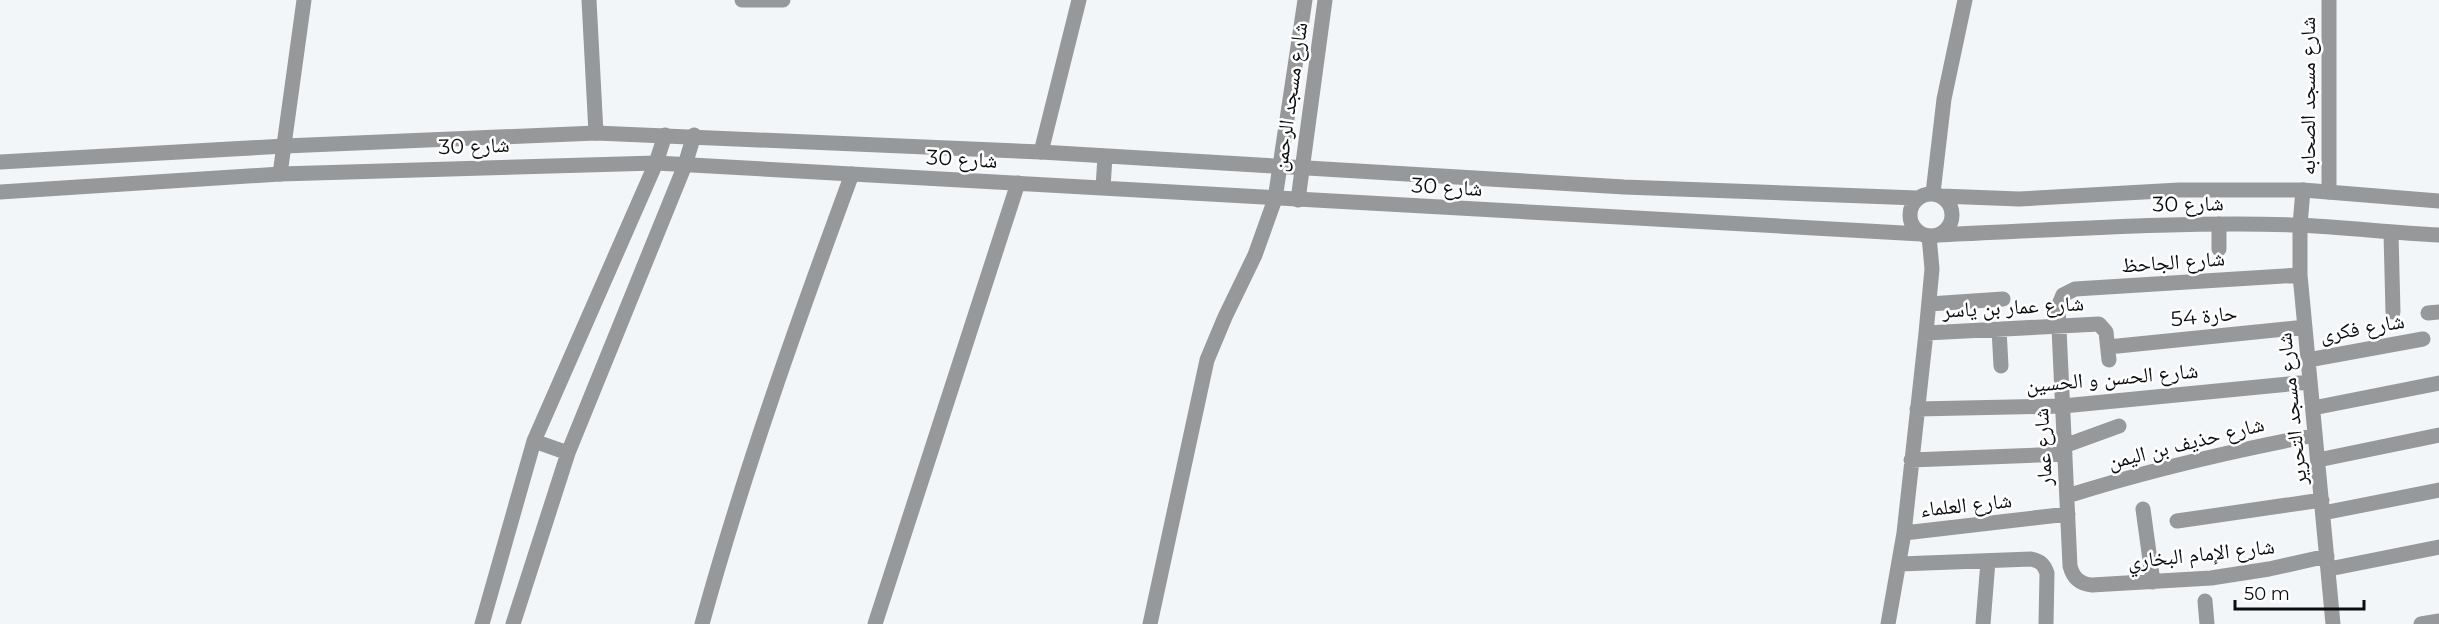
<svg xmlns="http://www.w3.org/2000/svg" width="2439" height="624" font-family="Montserrat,'Noto Naskh Arabic',sans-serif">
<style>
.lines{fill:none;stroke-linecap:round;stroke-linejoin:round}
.minor{stroke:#979899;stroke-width:15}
.tertiary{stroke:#979899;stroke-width:15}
.labels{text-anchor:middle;stroke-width:5;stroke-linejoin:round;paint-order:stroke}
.street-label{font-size:21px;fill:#0c0d0f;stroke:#fff}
</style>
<rect width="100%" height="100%" fill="#f3f6f9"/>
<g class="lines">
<path class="minor" d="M589 0 596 133
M742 0H783
M1041 152 1079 0
M280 174 304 0
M2303 190 2300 225V275L2333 624
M2329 192V0
M1933 193 1944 99 1965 0
M1298 200 1325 0
M2219 224V249
M2391 233 2393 312
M2300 275 2075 289 2063 295 2058 307 2070 566C2073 578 2080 584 2092 585L2211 578 2269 569 2327 556
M1929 304 2003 299
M2428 313 2439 312
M1999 329 2001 366
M1926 333 2099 324 2106 332 2109 360
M2108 347 2305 327
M2308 360 2423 339
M2313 408 2439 383
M1917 409 2063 406 2310 382
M534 441 568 453
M2064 446 2119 426
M1911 460 2065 454
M2318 460 2439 435
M2067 496C2149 470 2231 451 2315 435
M2143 509 2153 582
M2323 513 2439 490
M2177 521 2322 500
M1904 533 2068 514
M1900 564 2031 559C2040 561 2044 564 2047 573L2046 624
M2329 569 2439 547
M2205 601 2207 624
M482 624 534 441 656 163 665 135
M513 624 568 453 685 165 694 135
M702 624C744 471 797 323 852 174
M875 624 1018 183
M1150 624 1207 360 1225 317 1255 255 1275 199 1305 0
M1888 624 1904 533 1926 333 1932 269 1929 236
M1983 624 1988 561
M2421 624 2439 621"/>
<path class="tertiary" d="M0 162 285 146 596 133 1041 152 1624 187 1917 198
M1103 188 1105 156
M0 192 280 174 656 163 1921 234
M1910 215a21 21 0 1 1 42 0a21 21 0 1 1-42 0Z
M1941 196 2019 199 2179 190H2303L2439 201
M1937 235C2057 230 2178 221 2298 225 2345 227 2392 233 2439 235"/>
</g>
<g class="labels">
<g class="street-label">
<text transform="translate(2308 96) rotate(-90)" y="7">شارع مسجد الصحابه</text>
<text transform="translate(1290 97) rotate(-82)" y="7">شارع مسجد الرحمن</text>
<text transform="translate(474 146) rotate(-2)" y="7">شارع 30</text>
<text transform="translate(962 159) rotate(3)" y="7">شارع 30</text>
<text transform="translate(1447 187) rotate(3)" y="7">شارع 30</text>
<text transform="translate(2188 204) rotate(-1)" y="7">شارع 30</text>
<text transform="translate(2173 262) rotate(-4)" y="7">شارع الجاحظ</text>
<text transform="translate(2013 307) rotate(-3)" y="7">شارع عمار بن ياسر</text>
<text transform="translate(2204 316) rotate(-6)" y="7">حارة 54</text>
<text transform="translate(2362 328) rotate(-10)" y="7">شارع فكرى</text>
<text transform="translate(2112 378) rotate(-5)" y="7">شارع الحسن و الحسين</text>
<text transform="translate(2292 409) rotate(-96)" y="7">شارع مسجد التحرير</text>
<text transform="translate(2186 443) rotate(-14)" y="7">شارع حذيف بن اليمن</text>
<text transform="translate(2043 447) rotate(-93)" y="7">شارع عمار</text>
<text transform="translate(1966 505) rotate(-6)" y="7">شارع العلماء</text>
<text transform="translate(2201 554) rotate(-6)" y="7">شارع الإمام البخاري</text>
</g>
</g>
<path d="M2235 600v9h129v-9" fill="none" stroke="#0c0d0f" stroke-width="3"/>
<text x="2244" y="600" font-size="18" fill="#0c0d0f" stroke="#ffffff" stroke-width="4.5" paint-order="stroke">50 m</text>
</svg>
